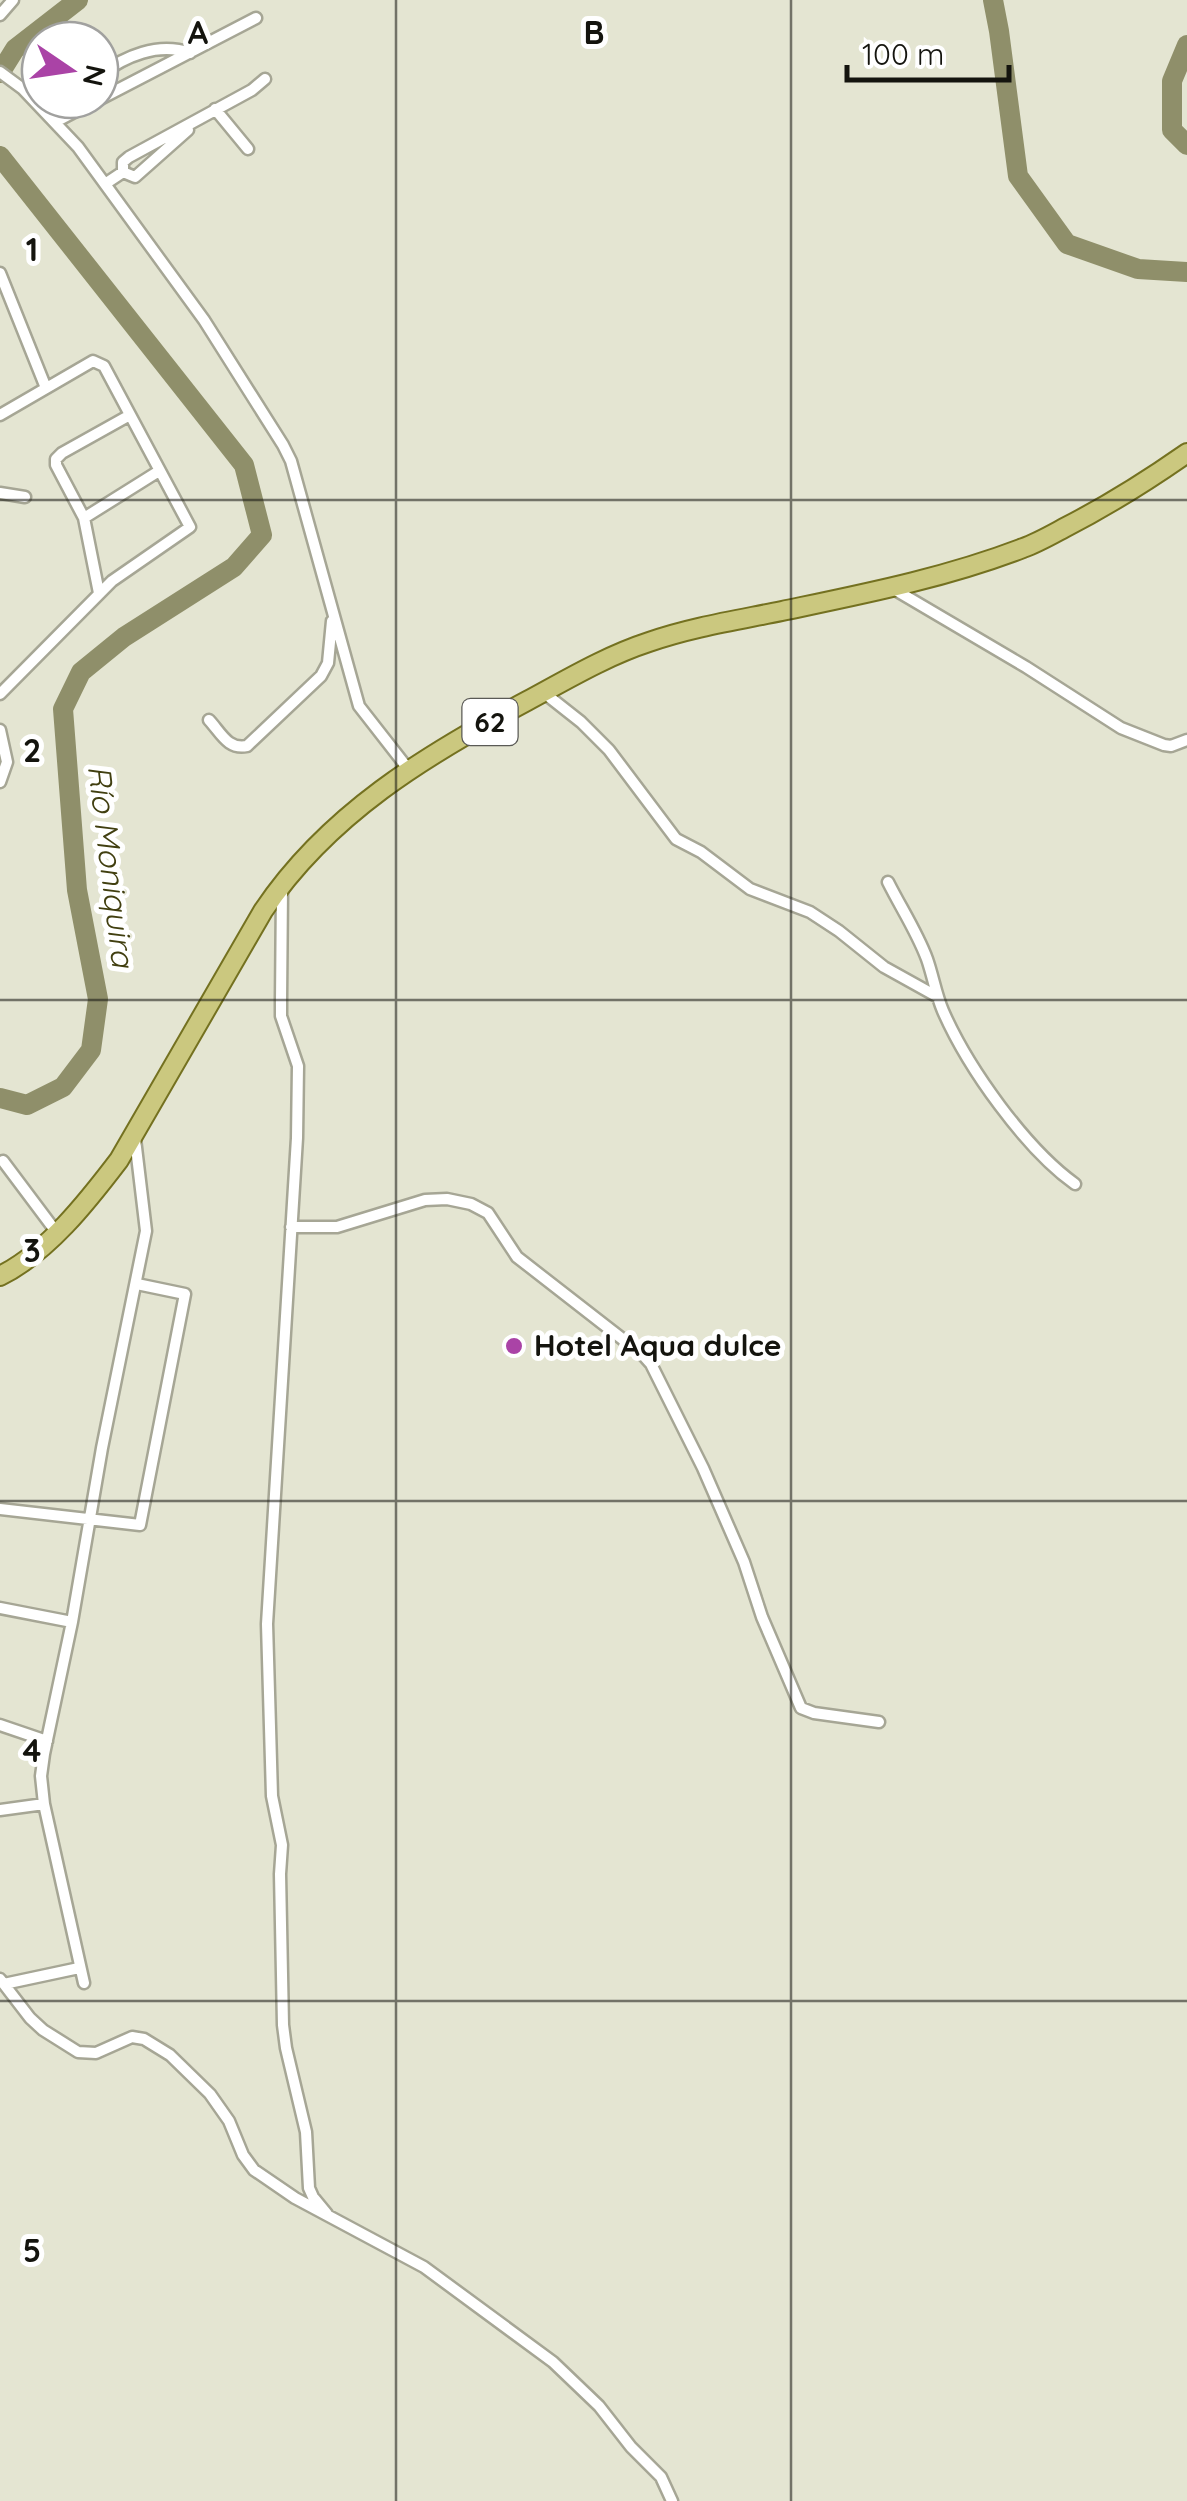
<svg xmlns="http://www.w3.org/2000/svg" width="1187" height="2501" font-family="Quicksand,sans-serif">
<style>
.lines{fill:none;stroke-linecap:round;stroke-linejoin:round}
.river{stroke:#8f8f6a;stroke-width:20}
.street-casing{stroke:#a6a695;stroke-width:15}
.primary-casing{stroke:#747120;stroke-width:22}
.street{stroke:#fff;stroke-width:10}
.primary{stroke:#cbc87f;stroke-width:18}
.grid{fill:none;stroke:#14140e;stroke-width:2.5;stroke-opacity:0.55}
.poi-dot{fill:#aa43a6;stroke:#fff;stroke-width:4}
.labels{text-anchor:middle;stroke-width:10;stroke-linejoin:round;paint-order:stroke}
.shield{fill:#fff;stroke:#5a5a56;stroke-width:2.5}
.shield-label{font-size:28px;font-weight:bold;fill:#14140e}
.poi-label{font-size:30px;font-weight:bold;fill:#14140e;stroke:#fff;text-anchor:start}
.water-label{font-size:32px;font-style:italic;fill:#413f10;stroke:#fff}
.grid-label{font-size:32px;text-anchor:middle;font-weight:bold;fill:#14140e;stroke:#fff;stroke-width:10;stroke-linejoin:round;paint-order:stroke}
</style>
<rect width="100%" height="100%" fill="#e4e5d2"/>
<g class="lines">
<path class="river" d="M993 0 999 31 1018 176 1067 244 1138 269 1187 272
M1187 45 1172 81V130L1187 145
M0 73 15 49 78 0
M0 156 244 465 262 535 234 567 124 637 81 672 63 709 77 890 98 999 91 1050 63 1087 27 1105 0 1098"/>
<g class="street-casing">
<path id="street" d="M0 15 13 0
M0 72 23 89 78 147 204 320 283 445 291 461 359 706 409 770
M100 75C125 56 158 42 190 53
M100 99 256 18
M215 109 248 149
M55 122 97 100
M123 172 135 177 188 130
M105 184 123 172V162L129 157 252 90 265 79
M0 273 46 388
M0 415 93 361 104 366 190 527 112 581 0 694
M0 493 25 497
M84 518 159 471
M892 588 1026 667 1121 728 1164 745 1171 746 1187 740
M99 593 84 518 56 465V459L62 453 130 415
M543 692 581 722 609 750 676 839 701 852 750 889 810 912 839 931 884 967 938 997
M209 720C221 733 228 750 247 746L321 676 328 663 332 621
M0 730 7 762 0 782
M888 882C901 908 917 932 927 959 933 976 936 995 943 1011 968 1068 1025 1148 1075 1184
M282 889 281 1000V1016L298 1066 297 1138 267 1624 272 1796 282 1845 280 1874 283 2025 286 2048 306 2132 309 2188 313 2197 327 2214
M3 1161 57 1233
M291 1227H337L425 1200 447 1199 471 1204 488 1213 517 1257 643 1355 651 1364 703 1468 744 1562 762 1617 801 1708 814 1713 879 1722
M0 1509 140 1525 185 1294 137 1284
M0 1608 72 1622
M0 1725 47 1741
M0 1810 44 1804
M0 1979 30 2018 43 2030 78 2052 96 2053 132 2037 144 2039 170 2055 210 2094 229 2121 243 2155 254 2170 295 2198 424 2267 553 2362 599 2406 631 2447 661 2477 672 2501
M84 1983 44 1804 41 1776 44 1754 72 1622 102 1448 146 1231 135 1139
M4 1984 79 1968"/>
</g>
<g class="primary-casing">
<path id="primary" d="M0 1276C48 1252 87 1202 119 1160L263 911C328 814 426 755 527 701 566 680 606 656 649 642 692 627 738 620 782 611 863 594 945 578 1023 548 1037 543 1051 535 1064 528 1107 506 1147 481 1187 453"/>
</g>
<use href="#street" class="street"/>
<use href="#primary" class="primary"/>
</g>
<path class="grid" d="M396 0V2501M791 0V2501M0 500H1187M0 1000H1187M0 1501H1187M0 2001H1187"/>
<circle class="poi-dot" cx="514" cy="1346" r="10"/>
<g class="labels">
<rect class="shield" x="462.5" y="699" width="55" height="46" rx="8"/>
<g class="shield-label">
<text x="490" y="732">62</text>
</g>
<g class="poi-label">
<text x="534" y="1356">Hotel Aqua dulce</text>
</g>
<g class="water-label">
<text transform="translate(111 866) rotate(83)" y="11">Río Moniquira</text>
</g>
</g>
<g class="grid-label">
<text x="198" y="44">A</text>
<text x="594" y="44">B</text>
<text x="32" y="261">1</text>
<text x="32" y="762">2</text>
<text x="32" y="1262">3</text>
<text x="32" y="1762">4</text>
<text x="32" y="2262">5</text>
</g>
<g transform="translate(70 70) rotate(103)"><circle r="48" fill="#ffffff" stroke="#a1a19f" stroke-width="2.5"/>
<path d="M0-8L18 38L0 25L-18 38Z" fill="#aa43a6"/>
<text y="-15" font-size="28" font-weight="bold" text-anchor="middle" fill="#14140e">N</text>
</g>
<path d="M847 65v15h162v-15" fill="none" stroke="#14140e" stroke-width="5"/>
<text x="862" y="65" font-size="30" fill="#14140e" stroke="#ffffff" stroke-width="8" paint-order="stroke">100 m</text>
</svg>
